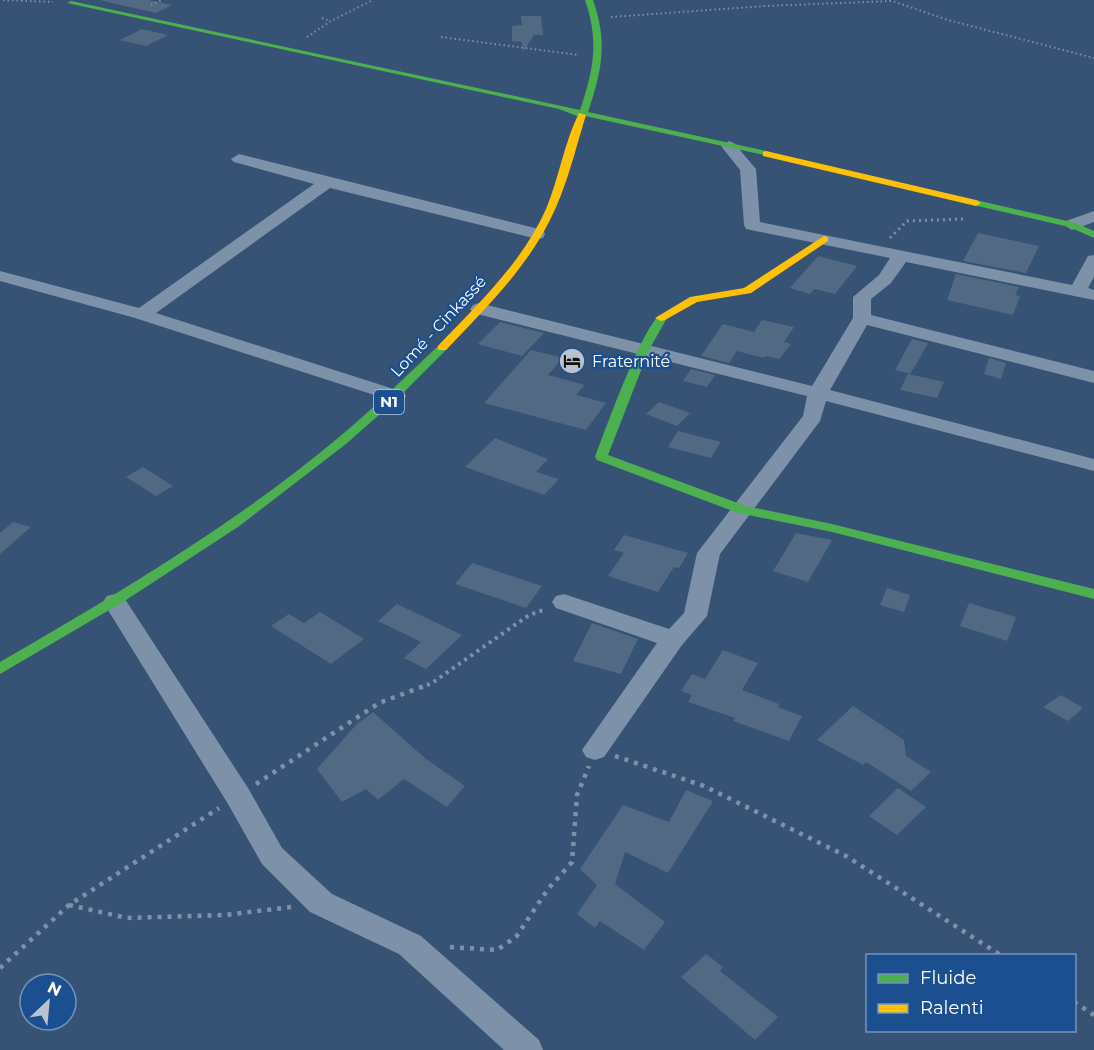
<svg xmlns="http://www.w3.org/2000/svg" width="1094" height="1050" font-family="Montserrat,sans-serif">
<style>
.building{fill:#526984}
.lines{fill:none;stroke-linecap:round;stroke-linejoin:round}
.path-far3{stroke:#7d92a8;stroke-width:2;stroke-dasharray:1.5 3;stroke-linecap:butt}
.path-far2{stroke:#7d92a8;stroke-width:3;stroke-dasharray:2 4;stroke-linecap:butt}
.path-far1{stroke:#7d92a8;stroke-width:4;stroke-dasharray:3 4.5;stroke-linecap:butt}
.path{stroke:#7d92a8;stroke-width:4.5;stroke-dasharray:4 6;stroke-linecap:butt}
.street{fill:#7d92a8;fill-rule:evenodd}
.fast{fill:#4caf50;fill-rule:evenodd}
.slow{fill:#ffc107;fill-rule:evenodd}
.labels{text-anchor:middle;stroke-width:4.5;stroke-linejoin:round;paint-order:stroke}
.shield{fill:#1b4f8f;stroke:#bbcadd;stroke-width:1.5}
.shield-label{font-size:15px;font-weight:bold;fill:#fff}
.street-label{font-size:16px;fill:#fff;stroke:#1b4f8f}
.poi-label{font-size:16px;fill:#fff;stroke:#1b4f8f;text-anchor:start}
</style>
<rect width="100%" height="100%" fill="#365274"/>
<path class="building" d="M99 0H149L172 5 156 13Z
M521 16H541L543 35H534L523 52 522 42 512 41V26L522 25Z
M142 29 168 35 146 46 120 40Z
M978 233 1039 246 1026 273 963 261Z
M818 256 857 266 835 294 814 289 810 294 790 288Z
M956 274 1019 287 1015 295 1020 296 1013 315 947 300Z
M762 320 794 327 784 342 791 344 779 359 766 356 764 358 737 351 729 363 701 356 723 324 754 332Z
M500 322 544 333 522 356 478 344Z
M912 339 928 343 917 363 910 374 895 370Z
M531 350 563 358 548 375 585 385 576 395 606 403 586 430 484 403Z
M989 358 1006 363 1001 379 984 374Z
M691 369 715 375 707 387 683 381Z
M908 374 944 382 937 398 900 390Z
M659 402 690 413 677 426 646 414Z
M678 431 721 442 711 458 668 447Z
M495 438 548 459 536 472 559 479 544 495 465 467Z
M143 467 173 486 156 496 126 477Z
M13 522 31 527 0 554V533Z
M796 533 832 540 808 582 773 571Z
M624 535 688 553 679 568 674 567 658 592 608 576 624 553 614 550Z
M472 563 542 586 526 608 455 584Z
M887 588 910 595 904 612 880 605Z
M969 603 1016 617 1007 641 960 626Z
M397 604 462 635 426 669 404 658 421 642 378 621Z
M320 612 364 639 331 664 271 626 289 614 304 623Z
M592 623 638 639 621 674 573 661Z
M723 650 758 663 742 690 779 704 778 707 802 716 789 741 733 721 735 718 688 702 692 695 681 691 692 674 705 679Z
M1061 695 1083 708 1068 721 1043 707Z
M853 706 904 740 906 756 931 772 911 791 866 762 863 765 817 740Z
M373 712 426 759 465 786 447 807 404 779 378 800 366 789 342 802 317 769 357 724Z
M898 788 926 807 897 835 869 816Z
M686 790 713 801 668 873 625 852 615 884 665 922 644 950 600 921 595 928 577 914 597 885 580 869 623 805 669 822Z
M706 954 723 967 720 971 778 1017 755 1040 681 977Z"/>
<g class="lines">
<path class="path-far3" d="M3 0 53 2
M151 5 162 0
M611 17 765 6 892 1 948 20 1094 58
M322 18 330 21
M307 37 331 21 373 0
M441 37 579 55"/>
<path class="path-far2" d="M890 238 907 221 965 219"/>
<path class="path-far1" d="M420 688 432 683 529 615 546 609"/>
<path class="path" d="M615 756 704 786 846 856 1002 956
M256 784 379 703 424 686
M69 905 127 918 225 915 291 907
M450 947 497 950 516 937 548 889 572 862 577 795 589 766
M0 968 69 905 219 808
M1074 1002 1094 1015"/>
<path class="street" d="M729 141 734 143 756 169 760 222 1072 285 1088 256 1094 255V277L1088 288 1094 290V300L906 262 891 283 871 299V315L1094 371V383L867 325 830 390 1094 459V471L826 401 820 421 720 554 707 616 682 645 604 757 595 760 586 757 582 750 657 643 556 608 552 602 556 596 564 594 669 629 684 613 697 553 803 416 807 396 473 313 470 309 473 305 479 303 812 386 853 318V297L879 275 890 258 746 229 744 225 740 170 721 146Z
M239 154 543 230 545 234 543 238 537 239 330 188 156 313 403 392 406 396 403 400 396 402 135 318 0 281V271L139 308 314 184 234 162 231 159Z
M1094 211V222L1072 230 1064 225 1066 221Z
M115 594 123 596 248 788 282 848 332 894 421 936 539 1040 543 1050H504L399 954 310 912 262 864 228 804 103 602 107 596Z"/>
<path class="fast" d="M585 0H593C608 42 602 70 588 112L766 151 769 152V156L585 116 582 118 559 109 67 3 71 1 580 110C594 69 599 41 585 0Z
M976 200 1076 223 1094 231V238L1069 227 973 205V201Z
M661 315 667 318 649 350 608 455 746 506 832 524 1094 589V599L832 532 738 513 597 460 595 457C604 434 644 321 661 315Z
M442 345 448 348 397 399 346 444 238 527 123 602 0 674V662C117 594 234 525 338 438 373 409 405 377 438 346Z"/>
<path class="slow" d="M579 113 586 115C575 150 567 187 550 220 525 270 484 310 446 350H438V346C478 304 522 263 546 209 559 178 564 143 579 113Z
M766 151 976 200 981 203 976 206 763 156V152Z
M824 236 828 237V241L751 293 697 302 665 320 661 321 655 318 690 297 744 288Z"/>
</g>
<defs>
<g id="hotel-disc" transform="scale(1.35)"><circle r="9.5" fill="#b9c2ce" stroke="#1b4f8f"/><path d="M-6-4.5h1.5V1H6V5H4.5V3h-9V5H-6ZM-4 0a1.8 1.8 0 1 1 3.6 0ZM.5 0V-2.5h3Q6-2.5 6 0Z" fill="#111"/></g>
</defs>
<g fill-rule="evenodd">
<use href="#hotel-disc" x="572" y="361"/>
</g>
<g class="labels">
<rect class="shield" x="374" y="390" width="30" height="24" rx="4.5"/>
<g class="shield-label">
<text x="389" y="407">N1</text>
</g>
<g class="street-label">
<text transform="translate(438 326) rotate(-47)" y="6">Lomé - Cinkassé</text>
</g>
<g class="poi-label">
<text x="592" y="367">Fraternité</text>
</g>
</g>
<rect x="866" y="954" width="210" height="78" fill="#1b4f8f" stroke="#7695bc" stroke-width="1.5"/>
<rect x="878" y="974" width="30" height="9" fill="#4caf50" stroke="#7695bc" stroke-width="1.5"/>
<text x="920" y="984" font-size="18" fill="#ffffff">Fluide</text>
<rect x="878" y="1004" width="30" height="9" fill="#ffc107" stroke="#7695bc" stroke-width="1.5"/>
<text x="920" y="1014" font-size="18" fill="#ffffff">Ralenti</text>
<g transform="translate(48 1002) rotate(26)"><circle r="28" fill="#1b4f8f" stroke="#7695bc" stroke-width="1.5"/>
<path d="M0-4.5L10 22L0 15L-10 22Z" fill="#b9c2ce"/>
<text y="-9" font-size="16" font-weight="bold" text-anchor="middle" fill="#ffffff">N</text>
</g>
</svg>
